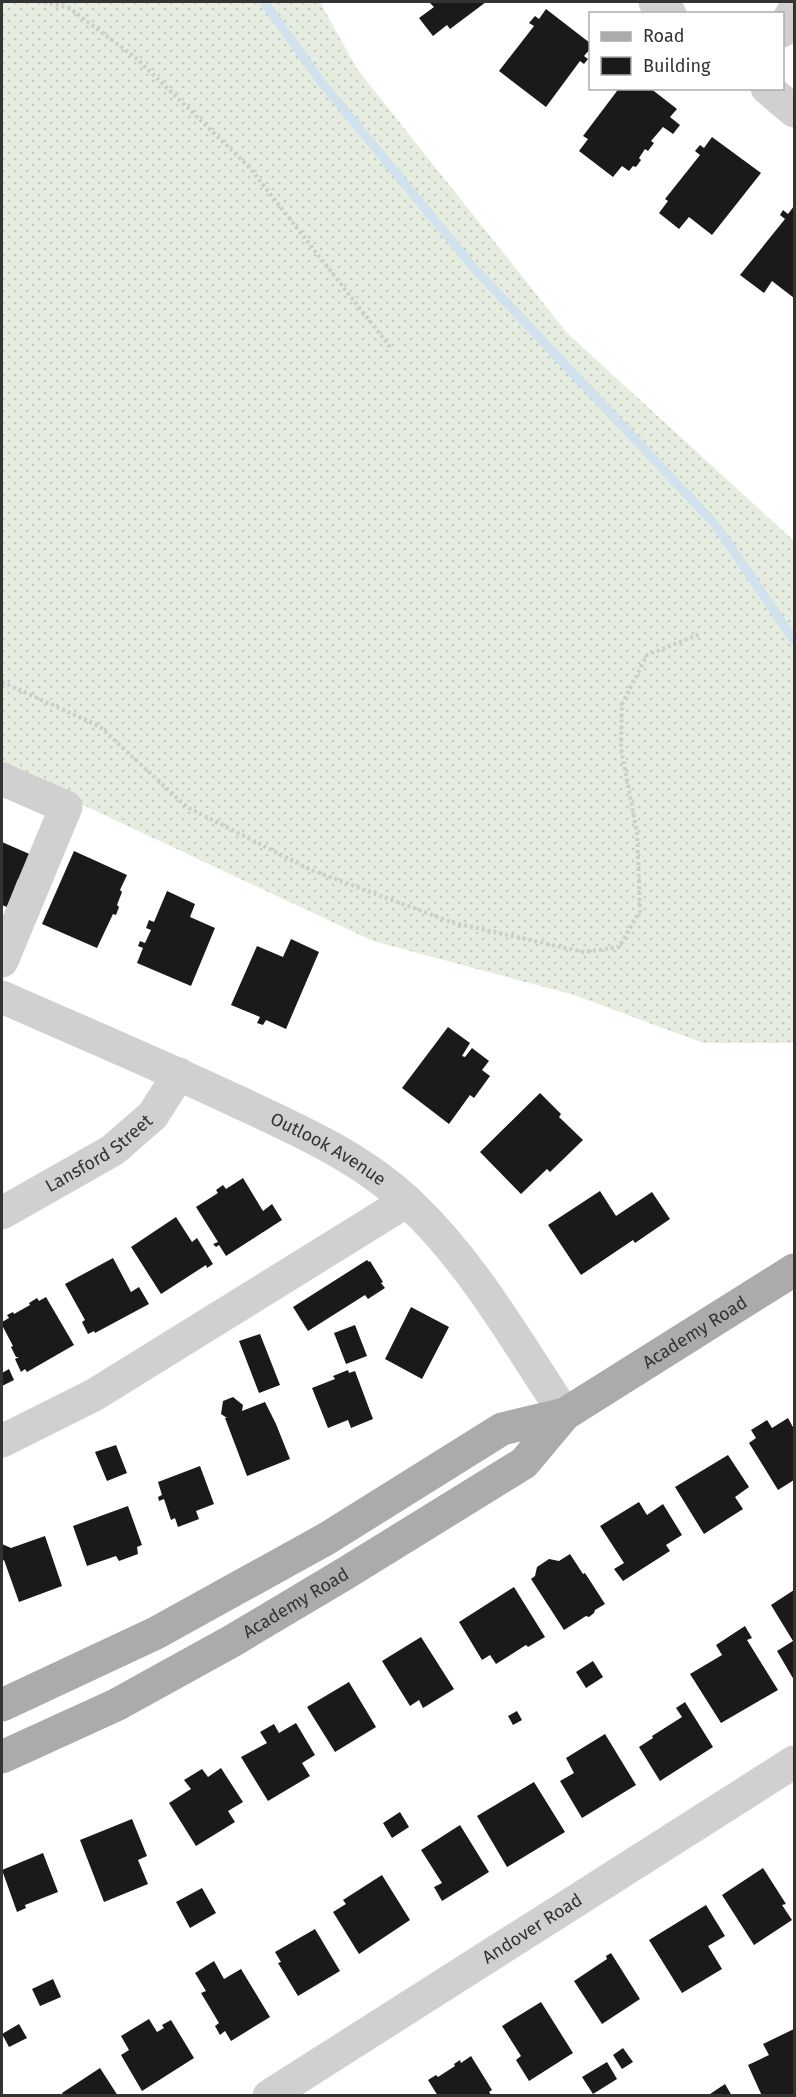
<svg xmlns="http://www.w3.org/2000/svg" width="796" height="2097" font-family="'Fira Sans',sans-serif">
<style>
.grass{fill:url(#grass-dots)}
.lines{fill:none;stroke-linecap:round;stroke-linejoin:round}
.stream{stroke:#cfe2ee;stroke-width:9}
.building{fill:#1a1a1a}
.path{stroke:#cdcdcd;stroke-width:4;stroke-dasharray:3 3;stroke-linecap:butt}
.minor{stroke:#d0d0d0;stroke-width:33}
.major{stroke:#ababab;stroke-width:33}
.labels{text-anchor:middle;stroke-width:6;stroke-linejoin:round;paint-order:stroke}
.street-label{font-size:18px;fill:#333;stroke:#fff}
</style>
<defs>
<pattern id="grass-dots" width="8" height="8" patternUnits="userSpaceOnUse" patternTransform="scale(1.5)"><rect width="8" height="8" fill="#e6ecdf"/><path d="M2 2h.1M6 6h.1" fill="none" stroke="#c6cbc0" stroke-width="1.8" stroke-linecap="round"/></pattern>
</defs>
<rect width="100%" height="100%" fill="#fff"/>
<path class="grass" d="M2 2H320L357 69 567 333 794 541V1040L791 1043H703L574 995 373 941 2 767Z"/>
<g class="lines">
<path class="stream" d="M264 2 322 83 474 268 714 523 794 640"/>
</g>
<path class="building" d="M429 2H486L450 29 447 25 433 36 419 18 434 7Z
M546 9 590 43V49L584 56 588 59 584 64 580 61 546 107 499 71 534 26 529 23 535 16 539 19Z
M614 88H650L677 109 670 117 680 125 673 134 663 127 651 141 654 143 648 151 645 149 639 158 641 160 636 167 633 166 629 171 622 166 613 177 579 151 588 139 583 136 617 91Z
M712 137 761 173 712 235 689 217 679 229 659 213 668 201 665 199 700 155 695 151 700 145 704 148Z
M794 206V298L772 281 764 293 740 275 785 219 780 215 783 210 788 214Z
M2 842 34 856 29 883 18 879 7 907 2 905Z
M74 851 127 875 120 890 122 892 117 905 119 907 116 915 113 914 97 948 42 924Z
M167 891 195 904 190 917 215 928 191 986 137 963 143 948 138 946 140 941 145 943 151 930 146 928 149 920 154 922Z
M291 939 319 952 286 1029 266 1020 263 1025 257 1023 260 1017 231 1005 257 946 283 957Z
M448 1027 470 1043 462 1056 465 1057 472 1048 489 1061 482 1070 490 1076 474 1098 470 1095 449 1124 402 1088Z
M540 1093 561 1114 559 1117 583 1140 550 1172 547 1169 521 1194 480 1152Z
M243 1178 263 1211 272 1204 282 1220 226 1256 219 1245 216 1247 213 1244 218 1242 196 1207 218 1193 216 1190 223 1185 226 1189Z
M600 1191 616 1216 652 1192 670 1219 635 1243 633 1240 581 1275 548 1225Z
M176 1217 192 1242 197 1238 213 1264 207 1268 206 1265 161 1294 131 1247Z
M113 1258 131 1292 139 1287 149 1304 95 1333 94 1331 88 1334 82 1322 85 1320 65 1284Z
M367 1260 369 1262 370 1261 383 1282 381 1283 385 1288 368 1299 365 1295 308 1331 293 1307Z
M46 1297 74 1345 27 1372 25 1369 21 1372 15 1359 19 1357H16L11 1347 13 1346 2 1325V1322L9 1318 7 1315 13 1312 14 1314 30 1305 29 1303 37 1298 39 1301Z
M411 1307 449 1327 422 1379 385 1359Z
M355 1325 367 1356 346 1364 334 1333Z
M260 1334 280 1385 259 1393 239 1341Z
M9 1369 14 1380 2 1386V1373Z
M348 1370 349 1373 355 1371 373 1419 351 1428 348 1420 328 1428 312 1388 335 1379 333 1376Z
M233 1397 243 1405 242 1411 265 1402 276 1424 290 1459 247 1476 225 1418H227L221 1414 223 1401Z
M788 1418 794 1429V1480L778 1490 749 1443 756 1438 751 1430 767 1420 772 1428Z
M116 1445 127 1473 107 1481 95 1452Z
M728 1455 749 1487 735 1497 743 1509 704 1534 675 1487Z
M200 1466 214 1504 196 1511 199 1519 178 1527 175 1518 171 1520 164 1499 159 1501 158 1497 162 1495 158 1482Z
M639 1502 647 1515 663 1504 682 1535 666 1545 670 1551 623 1581 614 1569 624 1563 600 1526Z
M128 1506 142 1545 137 1547 138 1554 119 1561 116 1556 87 1566 73 1526Z
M45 1536 62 1586 19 1602 4 1560 2 1561V1544L11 1548Z
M570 1554 583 1574 585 1573 605 1604 595 1610 594 1613 589 1617 586 1616 564 1630 531 1579 535 1576 537 1567 549 1559 559 1561Z
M514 1587 545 1637 528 1647 526 1645 496 1664 490 1655 482 1660 459 1622Z
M794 1590V1680L777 1651 793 1641 771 1605Z
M745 1626 752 1638 747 1640 778 1690 721 1723 690 1674 722 1655 716 1645Z
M421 1637 454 1689 423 1708 419 1700 410 1706 382 1661Z
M593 1661 603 1677 586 1688 576 1672Z
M349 1682 376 1727 335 1752 307 1707Z
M685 1702 713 1747 660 1781 639 1747 653 1738 652 1736 682 1717 676 1708Z
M517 1711 522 1720 513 1725 508 1716Z
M296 1723 315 1755 302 1763 310 1776 268 1801 241 1757 267 1743 260 1732 274 1724 279 1733Z
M605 1734 636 1785 582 1818 560 1781 574 1773 566 1758Z
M221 1768 243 1802 228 1811 235 1822 196 1846 169 1803 191 1789 184 1780 202 1769 208 1777Z
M534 1782 565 1832 507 1867 477 1816Z
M400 1812 409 1827 392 1838 383 1823Z
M132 1819 147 1856 138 1860 148 1884 104 1902 80 1840Z
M460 1825 489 1872 442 1901 434 1887 442 1883 421 1850Z
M43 1853 58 1892 25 1905 26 1908 17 1912 2 1870Z
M763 1868 786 1904 782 1905 792 1920 754 1945 722 1895Z
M382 1875 410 1920 359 1954 333 1912 346 1904 343 1900Z
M202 1888 216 1913 190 1928 176 1902Z
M706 1905 725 1936 708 1946 722 1969 682 1993 649 1940Z
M315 1929 340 1971 298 1996 278 1963 281 1962 275 1952Z
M611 1953 640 1999 602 2024 574 1981 607 1959 606 1956Z
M214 1961 224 1979 241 1969 270 2017 231 2041 225 2031 220 2035 215 2026 219 2023 201 1993 206 1991 195 1973Z
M53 1979 61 1997 40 2006 32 1989Z
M541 2002 573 2053 529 2081 516 2060 521 2056 502 2026Z
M149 2019 157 2032 164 2028 162 2025 171 2020 194 2058 142 2091 121 2055 129 2050 121 2036Z
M19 2024 27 2038 9 2047 2 2034Z
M794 2029V2096H762L748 2065 769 2055 763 2044Z
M623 2048 633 2062 622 2069 613 2055Z
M471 2056 492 2090 489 2092 492 2096H438L428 2080 436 2075 438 2077 455 2066 454 2064 460 2060 461 2063Z
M607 2062 617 2079 593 2094 582 2077Z
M100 2068 118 2096H64L62 2093Z
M725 2084 732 2096H707Z"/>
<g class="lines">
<path class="path" d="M44 2 69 8 136 58 249 167 391 348
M2 682 99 726 187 807 311 870 454 923 584 952 619 947 640 911 637 833 621 748 622 704 647 655 700 634"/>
<g class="minor">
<path d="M655 2 670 14"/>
<path d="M782 31 794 10"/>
<path d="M767 88 794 111"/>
<path d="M2 779 66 807 2 961"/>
<path id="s1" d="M2 997C79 1031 157 1064 234 1100 294 1128 359 1156 409 1203 473 1263 516 1341 565 1414"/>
<path id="s2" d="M2 1213 113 1150 153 1115 179 1074"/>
<path d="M2 1441 94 1395 407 1201"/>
<path id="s3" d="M269 2096 794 1762"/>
</g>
<g class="major">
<path id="s4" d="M2 1705 156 1633 326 1539 502 1429 565 1414 794 1270"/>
<path id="s5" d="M2 1757 116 1705 232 1641 346 1573 524 1463 565 1414"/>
</g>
</g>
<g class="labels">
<g class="street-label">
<text dy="6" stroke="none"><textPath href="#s2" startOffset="114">Lansford Street</textPath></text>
<text dy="6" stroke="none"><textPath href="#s1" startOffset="360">Outlook Avenue</textPath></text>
<text dy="6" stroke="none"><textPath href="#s4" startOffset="790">Academy Road</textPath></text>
<text dy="6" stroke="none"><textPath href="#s5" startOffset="332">Academy Road</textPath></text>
<text dy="6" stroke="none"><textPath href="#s3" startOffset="312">Andover Road</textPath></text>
</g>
</g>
<rect width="796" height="2097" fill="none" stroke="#333333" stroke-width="6"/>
<rect x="589" y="12" width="195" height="78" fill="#ffffff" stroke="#adadad" stroke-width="1.5"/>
<rect x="601" y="32" width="30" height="9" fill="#ababab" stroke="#adadad" stroke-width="1.5"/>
<text x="643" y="42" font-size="18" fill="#333333">Road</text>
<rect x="601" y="57" width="30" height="18" fill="#1a1a1a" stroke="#adadad" stroke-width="1.5"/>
<text x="643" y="72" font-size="18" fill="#333333">Building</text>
</svg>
